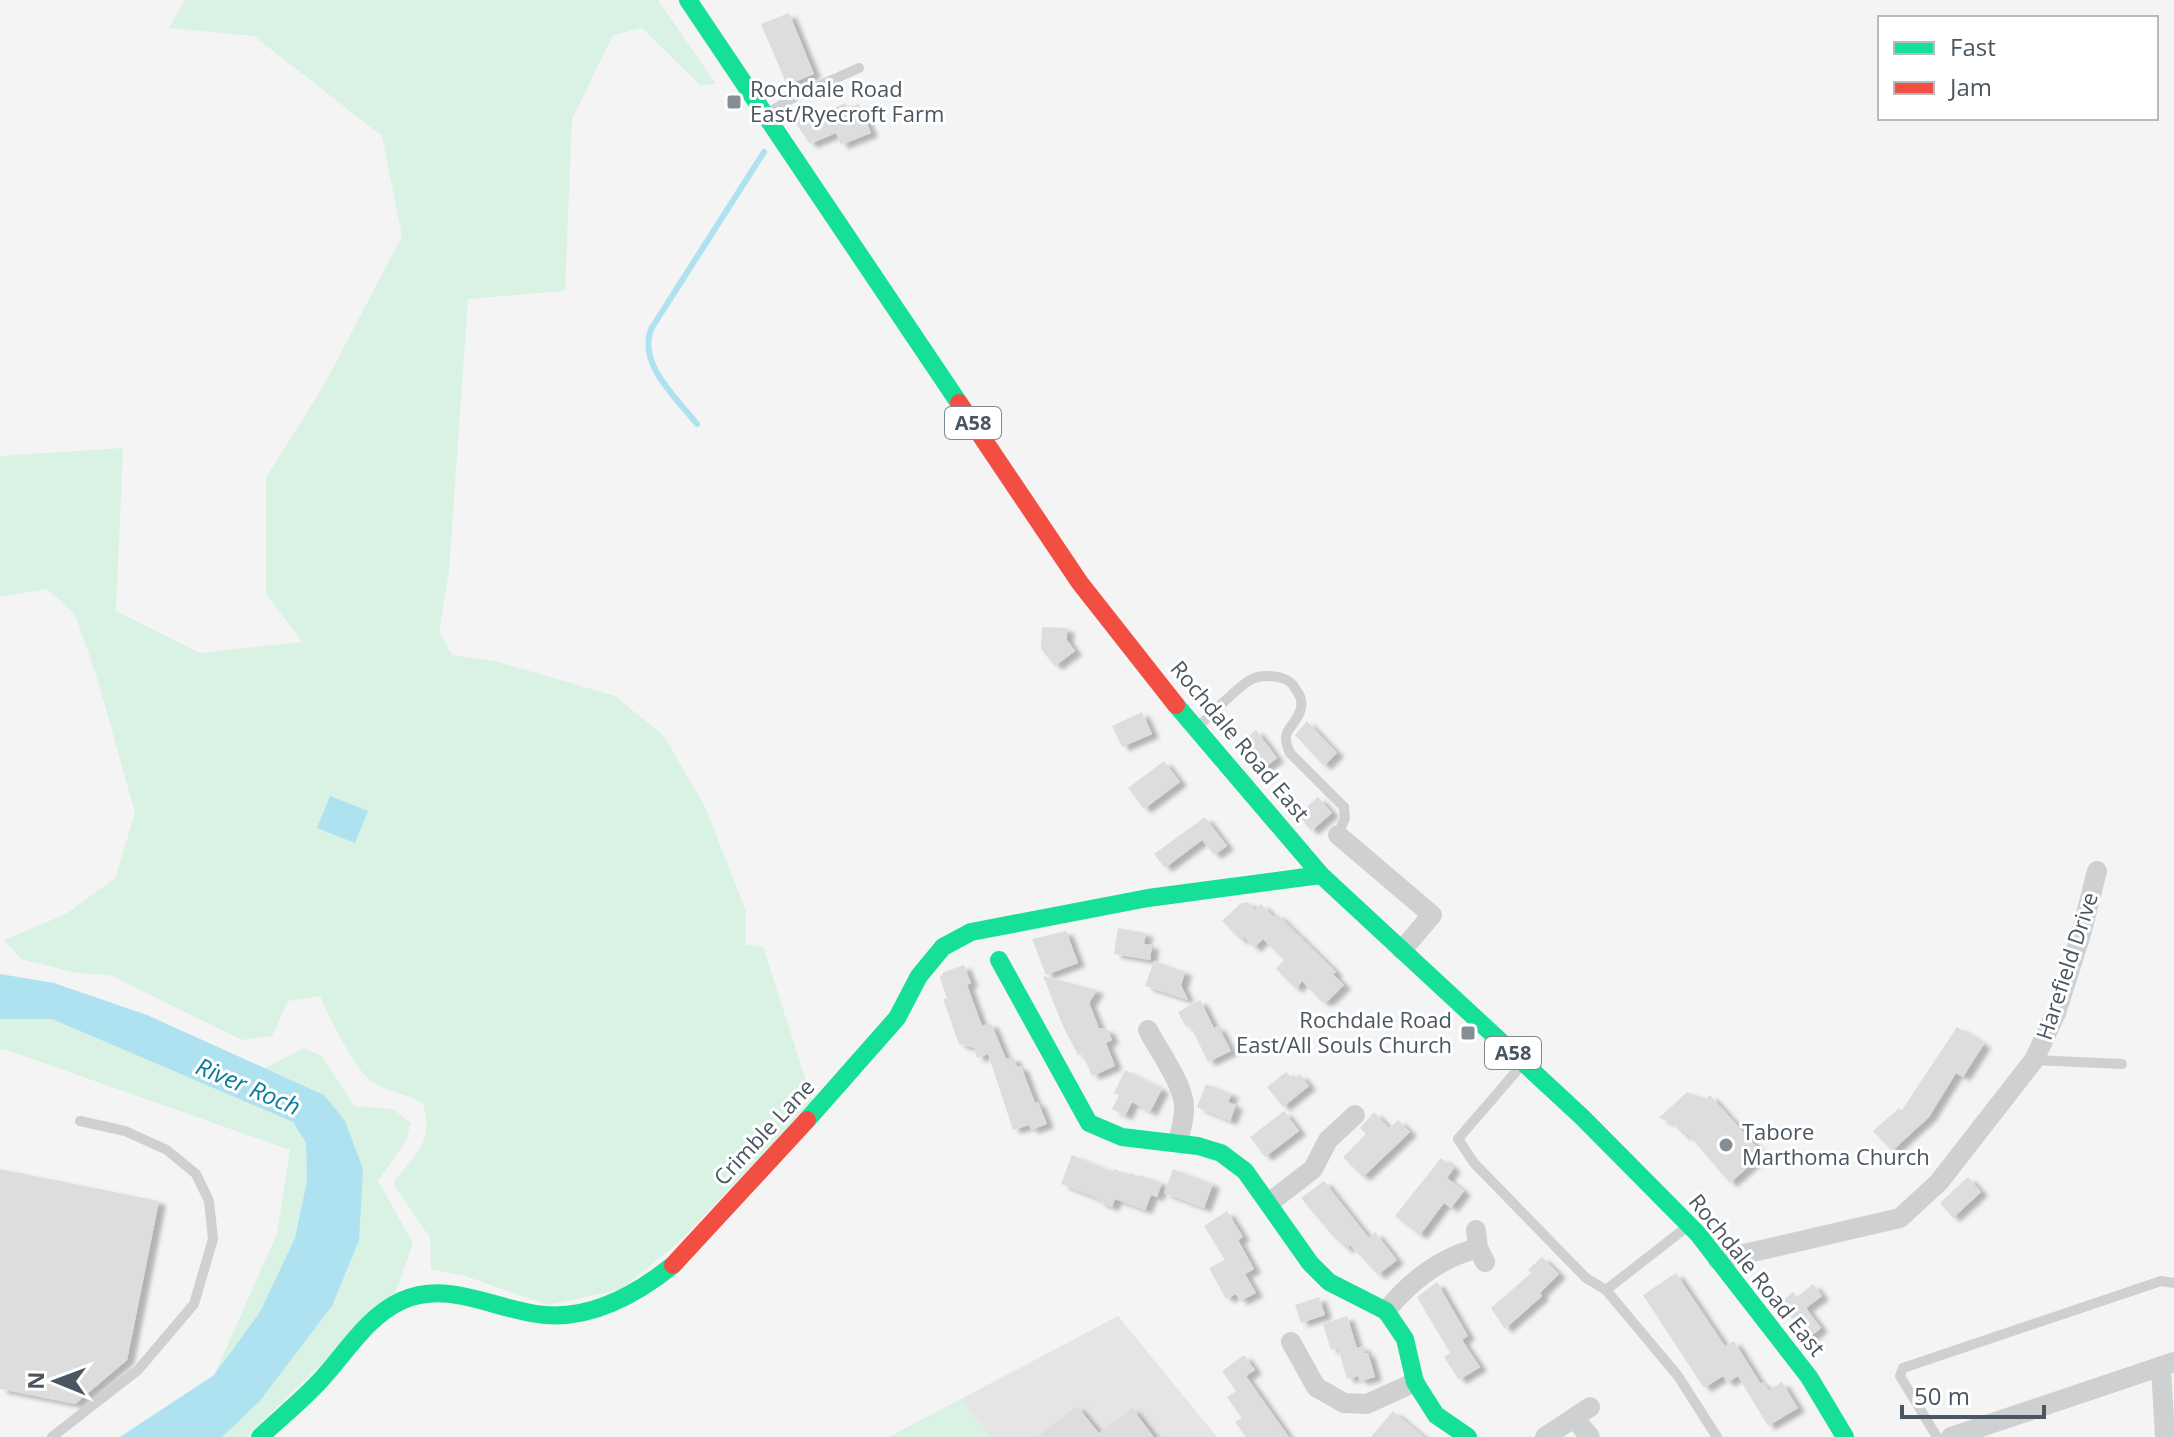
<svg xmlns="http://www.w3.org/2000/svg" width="2174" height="1437" font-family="'Open Sans',sans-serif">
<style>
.education{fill:#e6e5e6}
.green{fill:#d9f2e3}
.water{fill:#aee2f0}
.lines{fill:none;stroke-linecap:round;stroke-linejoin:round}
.stream{stroke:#aee2f0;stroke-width:6}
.building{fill:#ddddde;filter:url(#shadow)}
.lane{stroke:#ced0d2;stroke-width:10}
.street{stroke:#ced0d2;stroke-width:20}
.fast{stroke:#16e098;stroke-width:18}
.jam{stroke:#f24e42;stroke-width:18}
.poi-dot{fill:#868d94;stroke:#fff;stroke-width:3}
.labels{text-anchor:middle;stroke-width:6;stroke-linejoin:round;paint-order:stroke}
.shield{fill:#fff;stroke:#808990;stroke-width:2}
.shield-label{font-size:20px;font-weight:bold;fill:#4a5661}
.poi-label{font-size:22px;fill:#4a5661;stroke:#fff;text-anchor:start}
.street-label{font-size:22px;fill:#4a5661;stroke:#fff}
.water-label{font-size:24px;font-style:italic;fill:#0c7c9b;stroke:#fff}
</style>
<defs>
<filter id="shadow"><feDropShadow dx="7" dy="4" stdDeviation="2" flood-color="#0004"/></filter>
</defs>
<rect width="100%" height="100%" fill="#f4f4f4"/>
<path class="education" d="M1118 1316 1217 1437H889Z"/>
<path class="green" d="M185 0H658L716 84 700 85 642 28 613 35 572 119 565 291 468 299 449 570 439 632 452 655 495 661 615 696 664 736 705 807 746 911 745 945 763 947 813 1102 679 1242 622 1289 548 1305 465 1276 431 1269 430 1238 393 1183C416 1153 434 1144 423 1103 407 1094 385 1091 371 1081 356 1071 327 1014 320 996L288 1001 272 1036 242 1040 110 975 77 973 21 959 4 940 66 914 115 878 135 813 98 681 75 614 47 589 0 597V456L123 448 116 611 200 653 302 642 266 594V478L324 385 402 236 382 136 254 36 169 28Z
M0 1019H52L293 1122 306 1143 307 1181 295 1238 260 1312 214 1375 277 1234 290 1150 7 1050H0Z
M304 1048 322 1056 354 1106 393 1109 411 1123 406 1141 378 1181 413 1243 396 1292 246 1437H222L259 1402 332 1306 324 1095 265 1068Z
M961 1399 991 1437H889Z"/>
<path class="water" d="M330 796 368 811 355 843 317 828Z
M0 974 54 983 147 1015 324 1095 345 1121 363 1169 359 1240 332 1306 259 1402 222 1437H120L214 1375 260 1312 295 1238 307 1181 306 1143 293 1122 52 1019H0Z"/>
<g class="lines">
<path class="stream" d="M697 424C676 397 638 365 651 329L764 152"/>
</g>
<path class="building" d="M789 13 814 74 787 85 761 24Z
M845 103 848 108 859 104 871 133 841 145 836 133 810 144 790 115 806 109 807 111 811 109 814 114 827 108 828 111Z
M1042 627 1067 628V640L1075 651 1055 666 1041 649Z
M1142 712 1152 734 1122 747 1112 726Z
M1307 721 1337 753 1324 766 1295 735Z
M1256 730 1277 758 1263 769 1241 742Z
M1164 761 1180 782 1144 809 1128 788Z
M1318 797 1332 813 1311 831 1298 814Z
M1205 817 1227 846 1214 855 1202 840 1165 868 1154 854Z
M1248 902 1255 910 1261 904 1274 917 1277 914 1336 972 1333 974 1344 985 1328 1001 1322 1002 1302 981 1296 989 1276 969 1284 960 1263 939 1254 948 1244 937 1241 940 1222 921 1241 903Z
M1118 928 1146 933 1144 944 1152 945 1150 960 1114 954Z
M1066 931 1078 963 1046 975 1032 939Z
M1154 961 1185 972 1181 985 1188 1000 1145 986Z
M964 965 971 983 967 985 982 1026 991 1023 1006 1059 1013 1057 1017 1067 1021 1066 1035 1103 1038 1102 1047 1124 1031 1130 1029 1125 1013 1130 988 1054 977 1058 974 1048 959 1044 943 999 947 998 940 978 944 972Z
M1043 976 1097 990 1089 1003 1099 1028 1108 1030 1112 1040 1106 1043 1115 1066 1092 1076 1082 1053 1078 1055 1063 1026Z
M1200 1000 1214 1028 1218 1026 1231 1051 1208 1062 1190 1025 1186 1027 1178 1012Z
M1957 1027 1984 1044 1963 1077 1956 1073 1929 1117 1892 1151 1873 1131 1899 1108 1902 1110Z
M1125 1070 1162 1089 1150 1112 1132 1102 1125 1116 1112 1109 1119 1095 1114 1093Z
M1286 1072 1293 1079 1300 1074 1309 1086 1283 1107 1267 1087Z
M1206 1084 1232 1094 1228 1102 1236 1105 1230 1121 1197 1107Z
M1687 1092 1706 1099 1710 1095 1763 1154 1730 1183 1687 1133 1684 1136 1673 1123 1659 1118Z
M1284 1111 1299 1131 1265 1157 1250 1137Z
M1374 1112 1389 1128 1398 1120 1410 1132 1363 1177 1343 1157 1366 1134 1360 1128Z
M1072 1155 1113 1172 1114 1169 1129 1175 1130 1173 1140 1177V1175L1162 1183 1157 1197 1151 1195 1145 1210 1115 1199 1112 1207 1098 1202 1099 1199 1061 1184Z
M1441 1158 1454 1168 1447 1178 1464 1191 1451 1208 1444 1203 1420 1235 1395 1216Z
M0 1169 159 1201 127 1360 75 1404 0 1389Z
M1173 1169 1213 1184 1204 1208 1164 1193Z
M1968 1177 1981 1192 1953 1218 1940 1203Z
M1324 1181 1369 1238 1375 1232 1397 1260 1378 1275 1350 1245 1346 1249 1338 1240 1337 1241 1301 1198Z
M1227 1211 1243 1237 1238 1240 1254 1269 1245 1274 1256 1293 1240 1301 1236 1294 1226 1299 1209 1268 1225 1260 1204 1226Z
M1542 1257 1559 1274 1540 1293 1542 1296 1505 1329 1491 1308 1531 1273 1528 1270Z
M1676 1273 1725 1346 1734 1341 1761 1384 1763 1382 1768 1390 1782 1382 1798 1408 1768 1426 1738 1376 1727 1383 1723 1376 1704 1388 1643 1295Z
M1437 1282 1468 1336 1462 1340 1480 1367 1459 1380 1444 1357 1450 1353 1417 1297Z
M1813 1284 1822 1296 1806 1308 1821 1328 1808 1339 1780 1303 1793 1292 1797 1297Z
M1319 1297 1325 1315 1301 1323 1295 1305Z
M1347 1316 1357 1348 1363 1346 1365 1353H1368L1375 1377 1360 1381 1358 1376 1347 1379 1338 1348 1331 1350 1323 1324Z
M1244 1355 1255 1370 1246 1376 1289 1437H1246L1235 1422 1242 1418 1227 1397 1236 1391 1222 1371Z
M1077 1406 1099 1433 1132 1408 1154 1437H1037Z
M1393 1411 1424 1437H1371Z"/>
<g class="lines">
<path class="lane" d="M770 112 796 96 859 68
M1200 725C1212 714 1239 685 1252 679 1263 674 1285 675 1293 685 1298 693 1303 698 1301 708 1296 729 1278 728 1290 753L1344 807 1345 818 1338 835
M2034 1060 2122 1064
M1520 1067 1458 1139 1474 1163 1586 1278 1606 1290 1683 1230
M1606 1290 1678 1376 1717 1437
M52 1437 138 1370 194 1304 213 1239 209 1201 196 1174 167 1150 125 1131 80 1121
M1937 1437 1900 1376 1903 1368 2161 1281 2174 1283"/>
<path class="street" d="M1338 835 1432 915 1402 950
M1148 1030C1159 1052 1186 1087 1184 1110 1184 1121 1180 1132 1178 1142
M1269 1203 1313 1169 1328 1140 1355 1115
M1476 1230 1478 1248 1485 1262
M1718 1260 1900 1218 1939 1182 2034 1060 2056 1013 2081 934 2097 871
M1386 1311C1411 1280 1440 1258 1478 1248
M1291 1342 1316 1387 1344 1403 1367 1404 1415 1382
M2161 1367 2165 1437
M1574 1418 1590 1437
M1545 1437 1590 1407
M1951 1437 2174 1362"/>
<path class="fast" d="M688 0 959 403
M1176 705 1321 875 1582 1117 1698 1234 1809 1377 1845 1437
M999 960 1089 1123 1122 1137 1198 1146 1221 1153 1245 1171 1310 1263 1329 1282 1386 1311 1405 1339 1415 1382 1436 1415 1468 1437
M807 1120 897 1018 919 976 943 947 971 932 1148 898 1321 875
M260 1437C279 1419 300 1402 318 1383 344 1356 366 1317 401 1301 450 1279 496 1311 545 1315 592 1319 637 1294 673 1265"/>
<path class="jam" d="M959 403 1080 583 1176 705
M673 1265 807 1120"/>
</g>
<g class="poi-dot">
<rect x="726" y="94" width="16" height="16" rx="4"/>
<rect x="1460" y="1025" width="16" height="16" rx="4"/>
<circle cx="1726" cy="1145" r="8"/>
</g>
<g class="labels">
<g class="shield">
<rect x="945" y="407" width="56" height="32" rx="6"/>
<rect x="1485" y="1037" width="56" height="32" rx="6"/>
</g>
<g class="shield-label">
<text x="973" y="430">A58</text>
<text x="1513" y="1060">A58</text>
</g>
<g class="poi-label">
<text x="750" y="97">Rochdale Road<tspan x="750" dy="25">East/Ryecroft Farm</tspan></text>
<text x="1452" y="1028" text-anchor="end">Rochdale Road<tspan x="1452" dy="25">East/All Souls Church</tspan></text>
<text x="1742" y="1140">Tabore<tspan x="1742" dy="25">Marthoma Church</tspan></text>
</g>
<g class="street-label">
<text transform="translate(1240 741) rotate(50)" y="8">Rochdale Road East</text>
<text transform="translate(2067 966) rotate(-72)" y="8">Harefield Drive</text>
<text transform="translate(764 1132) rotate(-47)" y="8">Crimble Lane</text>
<text transform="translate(1757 1275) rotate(51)" y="8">Rochdale Road East</text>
</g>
<g class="water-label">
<text transform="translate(248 1087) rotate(23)" y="8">River Roch</text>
</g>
</g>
<rect x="1878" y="16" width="280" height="104" fill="#ffffff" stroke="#b7bbc0" stroke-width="2"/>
<rect x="1894" y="42" width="40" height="12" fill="#16e098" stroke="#b7bbc0" stroke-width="2"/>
<text x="1950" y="56" font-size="24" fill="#4a5661">Fast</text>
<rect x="1894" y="82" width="40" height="12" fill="#f24e42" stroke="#b7bbc0" stroke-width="2"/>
<text x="1950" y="96" font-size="24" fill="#4a5661">Jam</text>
<g transform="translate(56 1381) rotate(271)" stroke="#ffffff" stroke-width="6" paint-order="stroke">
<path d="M0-6L14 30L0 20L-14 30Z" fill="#4a5661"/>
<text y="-12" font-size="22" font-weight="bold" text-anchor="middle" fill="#4a5661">N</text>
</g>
<path d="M1902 1405v12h142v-12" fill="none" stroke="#4a5661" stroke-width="4"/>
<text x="1914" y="1405" font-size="24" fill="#4a5661" stroke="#ffffff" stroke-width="6" paint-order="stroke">50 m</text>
</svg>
